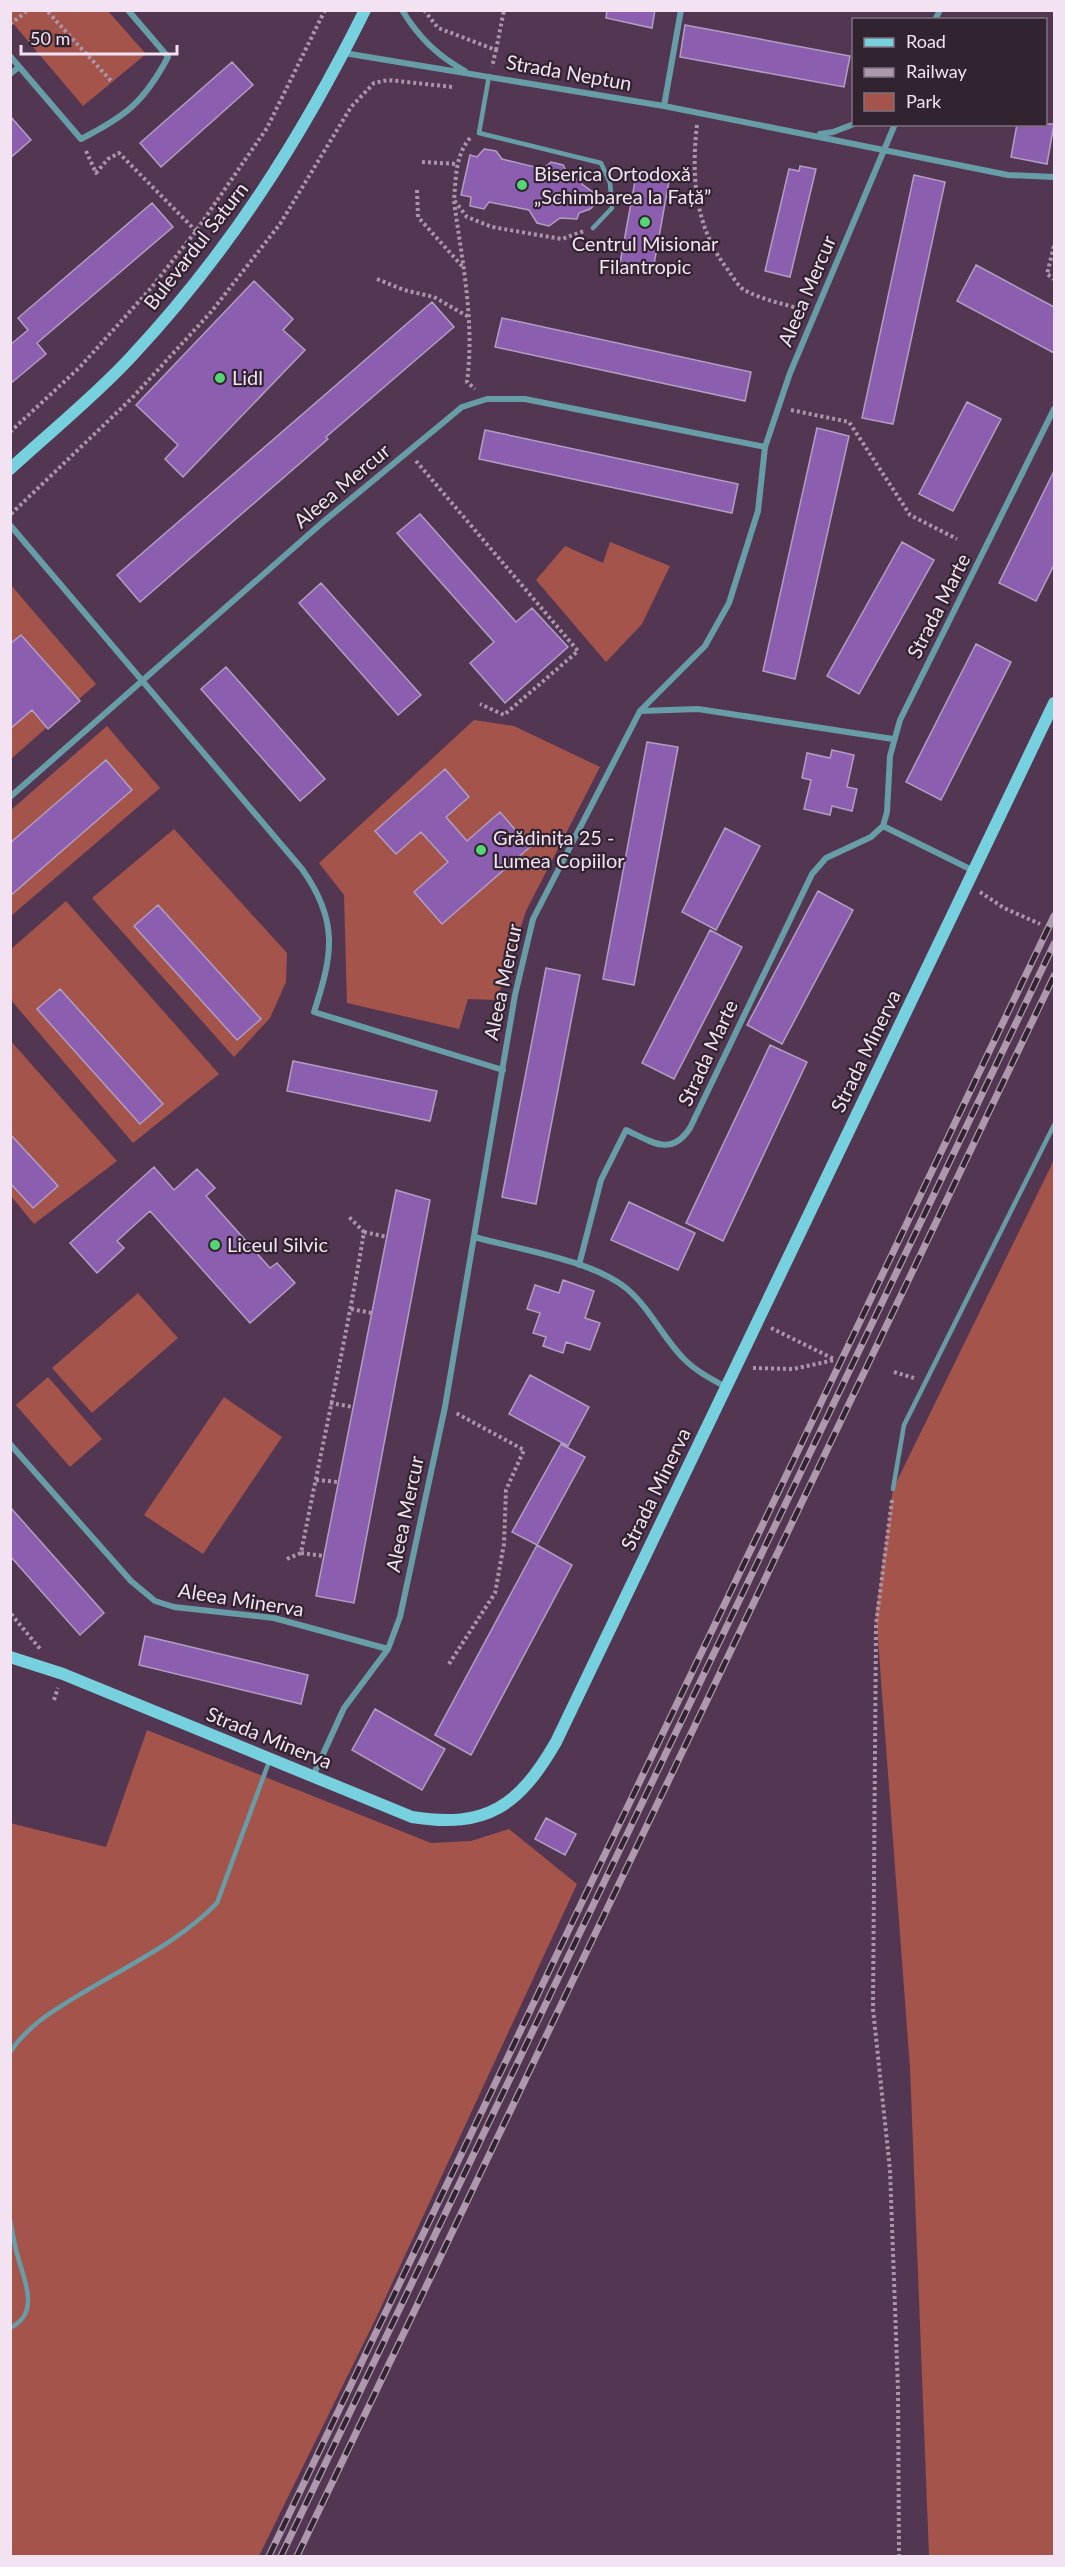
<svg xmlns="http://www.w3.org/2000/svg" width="1065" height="2567" font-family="Lato,sans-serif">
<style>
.green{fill:#a4544a}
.building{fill:#8b5eaf;stroke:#b29ec3;stroke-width:1.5}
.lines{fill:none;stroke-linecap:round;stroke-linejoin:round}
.path{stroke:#ab95aa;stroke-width:4;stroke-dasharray:3 3;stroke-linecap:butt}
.lane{stroke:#679da6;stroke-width:4.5}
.street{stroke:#679da6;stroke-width:6}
.secondary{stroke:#76d0de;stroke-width:12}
.rail-casing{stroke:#ae98ad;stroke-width:7}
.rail{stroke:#312430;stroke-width:4.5;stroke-dasharray:14;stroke-linecap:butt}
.poi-dot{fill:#53d673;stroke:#312430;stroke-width:2}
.labels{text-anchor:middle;stroke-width:4.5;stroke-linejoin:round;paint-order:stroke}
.street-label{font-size:20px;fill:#f3e2f2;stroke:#312430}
.poi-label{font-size:20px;fill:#f3e2f2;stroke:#312430;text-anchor:start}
</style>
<rect width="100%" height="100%" fill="#533752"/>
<path class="green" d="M10 11H108L146 54 83 106 11 21Z
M610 542 670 566 642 624 606 662 536 580 565 546 603 563Z
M10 584 96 684 11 759H10Z
M474 720 514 726 600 767 526 911 497 1000 468 999 459 1029 347 1003 344 895 319 863Z
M107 726 160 788 11 916V810Z
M174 829 287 953 286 982 270 1018 234 1057 92 898Z
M66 901 219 1074 133 1143 11 1000 10 950Z
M10 1040 117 1161 34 1224 11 1196Z
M1054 1160V2556H929L910 2068 876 1613 893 1489Z
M138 1293 178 1338 92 1413 52 1368Z
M48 1377 102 1439 70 1467 16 1405Z
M224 1397 282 1437 203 1554 144 1515Z
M147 1730 431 1843 471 1841 509 1829 577 1884 376 2318 259 2556H11L10 1823 106 1847Z"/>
<path class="building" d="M607 10H655L652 28 606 18Z
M685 25 850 56 844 87 680 57Z
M232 62 253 85 161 167 140 143Z
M10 116 31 140 10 158Z
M1017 124H1054L1047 164 1011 157Z
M484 149 496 151 502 159 543 169 551 162 563 165 570 178 582 180V184L594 193 597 202 590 209 579 213 577 219 560 218 549 226 537 223 529 210 489 202 484 209 470 206 471 197 461 195 470 155 477 157Z
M800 166 816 169 790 277 765 271 789 169 799 171Z
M637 170 670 176 652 275 619 269Z
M914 175 945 182 893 424 862 418Z
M152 203 173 227 37 343 46 354 10 384V345L28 330 18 318Z
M976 265 1054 307V353L957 301Z
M254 281 293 319 283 330 305 350 183 477 165 459 178 445 136 405Z
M432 302 454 327 326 437 328 439 140 602 117 575Z
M502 318 751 372 745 401 495 347Z
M967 402 1001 419 953 511 919 494Z
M817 428 849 436 795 679 763 671Z
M485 430 738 484 732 513 479 459Z
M1054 471V565L1036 601 999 583Z
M420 514 516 622 532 608 568 647 505 703 470 663 494 642 397 533Z
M902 542 934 560 859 694 827 676Z
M321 583 421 695 398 715 299 603Z
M21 635 80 701 48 729 32 710 10 729V644Z
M976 644 1011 662 941 800 906 782Z
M226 667 325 779 300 801 201 689Z
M647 742 678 747 634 985 603 979Z
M832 750 854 755 847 787 857 789 852 811 832 806 830 815 804 809 811 780 802 778 807 753 830 758Z
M106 760 132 790 10 896V843Z
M445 769 469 797 446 817 467 841 500 812 530 847 442 924 414 892 448 862 421 832 396 854 375 831Z
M725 828 760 846 716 930 682 912Z
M818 891 853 910 782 1044 747 1025Z
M158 905 261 1019 237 1040 134 926Z
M710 930 742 947 674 1079 642 1063Z
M546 968 580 975 536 1204 502 1197Z
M60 989 163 1104 140 1124 37 1009Z
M770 1045 807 1062 723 1241 686 1223Z
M293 1061 437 1091 430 1121 287 1091Z
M10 1134 58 1186 33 1208 10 1183Z
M154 1167 174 1190 197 1169 215 1188 206 1196 270 1268 277 1263 295 1283 250 1323 150 1211 117 1241 124 1248 97 1273 70 1243Z
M396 1190 430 1200 354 1603 316 1596Z
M629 1202 695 1233 678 1270 611 1240Z
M563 1280 594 1291 585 1318 600 1323 590 1350 566 1342 563 1353 543 1346 546 1337 533 1333 540 1313 527 1309 535 1285 559 1293Z
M530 1375 589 1407 568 1446 509 1414Z
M561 1444 585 1457 537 1545 512 1532Z
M10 1507 104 1613 80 1635 10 1556Z
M537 1545 572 1565 471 1755 435 1735Z
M145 1636 308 1675 301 1704 139 1665Z
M375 1709 445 1749 422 1790 352 1750Z
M546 1818 576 1834 565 1855 535 1839Z"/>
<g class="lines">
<path class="path" d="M424 10 438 28 496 50 492 67
M48 12 112 82
M10 24 26 12
M496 50 504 10
M697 125C691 178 695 227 728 270 733 277 739 288 746 291 763 300 785 304 803 310
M470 138C455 156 456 178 454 200L467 217 492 227 562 239 584 231
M86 151 96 173 108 159 119 153 196 231
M422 162 457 164
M417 190 418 217 462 266
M454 201C462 261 475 321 467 382L475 389
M1054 246 1047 274 1054 279
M377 279 404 290 434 297 469 317
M791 410 849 422 910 515 957 539
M10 432 80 367 151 288 196 231 267 128 325 10
M416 461 578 651 504 715 480 704
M11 514 132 398 211 312 280 224 351 107 374 83 388 80 453 87
M980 892 1004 908 1040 924
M364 1232 387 1237
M351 1309 372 1313
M771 1328 834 1359
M753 1368 793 1369 835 1360
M894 1372 914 1378
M330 1403 353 1407
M316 1480 338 1482
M892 1500 876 1624 873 2009 890 2170 898 2390 899 2556
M301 1553 324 1556
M287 1559 301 1553C322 1446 346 1340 364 1232L349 1217
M11 1614 41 1650
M449 1664 495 1593 504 1544 506 1490 524 1450 456 1413
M54 1700 58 1688"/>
<path class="lane" d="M489 76 479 133 601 163 610 183 612 208 593 228
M893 1489 904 1425 1054 1125
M10 2052C29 2024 56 2009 84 1992 129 1965 180 1941 217 1903L270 1759
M10 2220C13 2232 14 2245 18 2257 24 2280 41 2313 10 2328"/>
<path class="street" d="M402 10C419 38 438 56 465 71
M935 20 940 10
M344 53 664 106 1008 175 1054 177
M10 56 81 139C126 116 144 102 168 57L128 10
M10 74 19 67
M664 106 681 10
M820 134 833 132 854 124
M10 525 302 869C339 921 333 954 314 1012L503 1070
M640 711 698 709 893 739
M10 797 323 522 462 407 487 399H525L765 447
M883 826 974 871
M474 1237C518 1249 591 1260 626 1288 650 1308 663 1338 684 1359 696 1371 711 1379 726 1387
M579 1265 601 1180 626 1130C652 1142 671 1157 690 1128L812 874 826 858 871 837 883 826 887 812 890 756 900 720 1054 409
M10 1444 131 1581 155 1601 174 1607 274 1618 388 1649
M313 1776 344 1708 388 1649 400 1617 445 1407 515 995 533 919 640 711 705 646 729 603 758 511 765 447 790 373 895 124"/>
<path class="secondary" d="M10 469C50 432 94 397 131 357 229 252 301 139 365 10
M10 1657 63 1674 412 1817C487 1829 519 1806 556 1742L1054 703"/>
<g class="rail-casing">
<path id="rail" d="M269 2556 1054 916
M281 2556 1054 944
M297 2556 1054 976"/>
</g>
<use href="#rail" class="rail"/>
</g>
<g class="poi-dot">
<circle cx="522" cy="185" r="6"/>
<circle cx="645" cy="222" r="6"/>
<circle cx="220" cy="378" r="6"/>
<circle cx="481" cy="850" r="6"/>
<circle cx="215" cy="1245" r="6"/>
</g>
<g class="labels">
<g class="street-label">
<text transform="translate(569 73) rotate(10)" y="7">Strada Neptun</text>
<text transform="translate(196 246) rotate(-52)" y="7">Bulevardul Saturn</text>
<text transform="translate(807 291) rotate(-67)" y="7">Aleea Mercur</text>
<text transform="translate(342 486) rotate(-40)" y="7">Aleea Mercur</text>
<text transform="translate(939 606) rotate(-63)" y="7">Strada Marte</text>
<text transform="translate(503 982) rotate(-78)" y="7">Aleea Mercur</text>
<text transform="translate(866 1051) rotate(-64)" y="7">Strada Minerva</text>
<text transform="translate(708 1053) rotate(-65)" y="7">Strada Marte</text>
<text transform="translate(656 1489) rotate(-64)" y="7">Strada Minerva</text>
<text transform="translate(405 1514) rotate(-78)" y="7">Aleea Mercur</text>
<text transform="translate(241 1600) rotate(9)" y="7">Aleea Minerva</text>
<text transform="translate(269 1738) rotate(22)" y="7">Strada Minerva</text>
</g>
<g class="poi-label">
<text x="534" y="181">Biserica Ortodoxă<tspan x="534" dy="23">„Schimbarea la Față”</tspan></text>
<text x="645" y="251" text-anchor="middle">Centrul Misionar<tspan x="645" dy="23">Filantropic</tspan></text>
<text x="232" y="385">Lidl</text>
<text x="493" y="845">Grădinița 25 -<tspan x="493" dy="23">Lumea Copiilor</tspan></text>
<text x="227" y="1252">Liceul Silvic</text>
</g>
</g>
<rect width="1065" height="2567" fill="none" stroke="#f3e2f2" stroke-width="24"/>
<rect x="852" y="18" width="195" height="108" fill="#312430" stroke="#7f707e" stroke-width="1.5"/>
<rect x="864" y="38" width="30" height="9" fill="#76d0de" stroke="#7f707e" stroke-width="1.5"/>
<text x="906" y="48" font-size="18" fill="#f3e2f2">Road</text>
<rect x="864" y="68" width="30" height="9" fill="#ae98ad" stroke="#7f707e" stroke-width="1.5"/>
<text x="906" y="78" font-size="18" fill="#f3e2f2">Railway</text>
<rect x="864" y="93" width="30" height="18" fill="#a4544a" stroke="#7f707e" stroke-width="1.5"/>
<text x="906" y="108" font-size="18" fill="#f3e2f2">Park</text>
<path d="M21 45v9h156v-9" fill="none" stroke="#f3e2f2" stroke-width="3"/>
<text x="30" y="45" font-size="18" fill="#f3e2f2" stroke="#312430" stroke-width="4.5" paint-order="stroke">50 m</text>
</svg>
